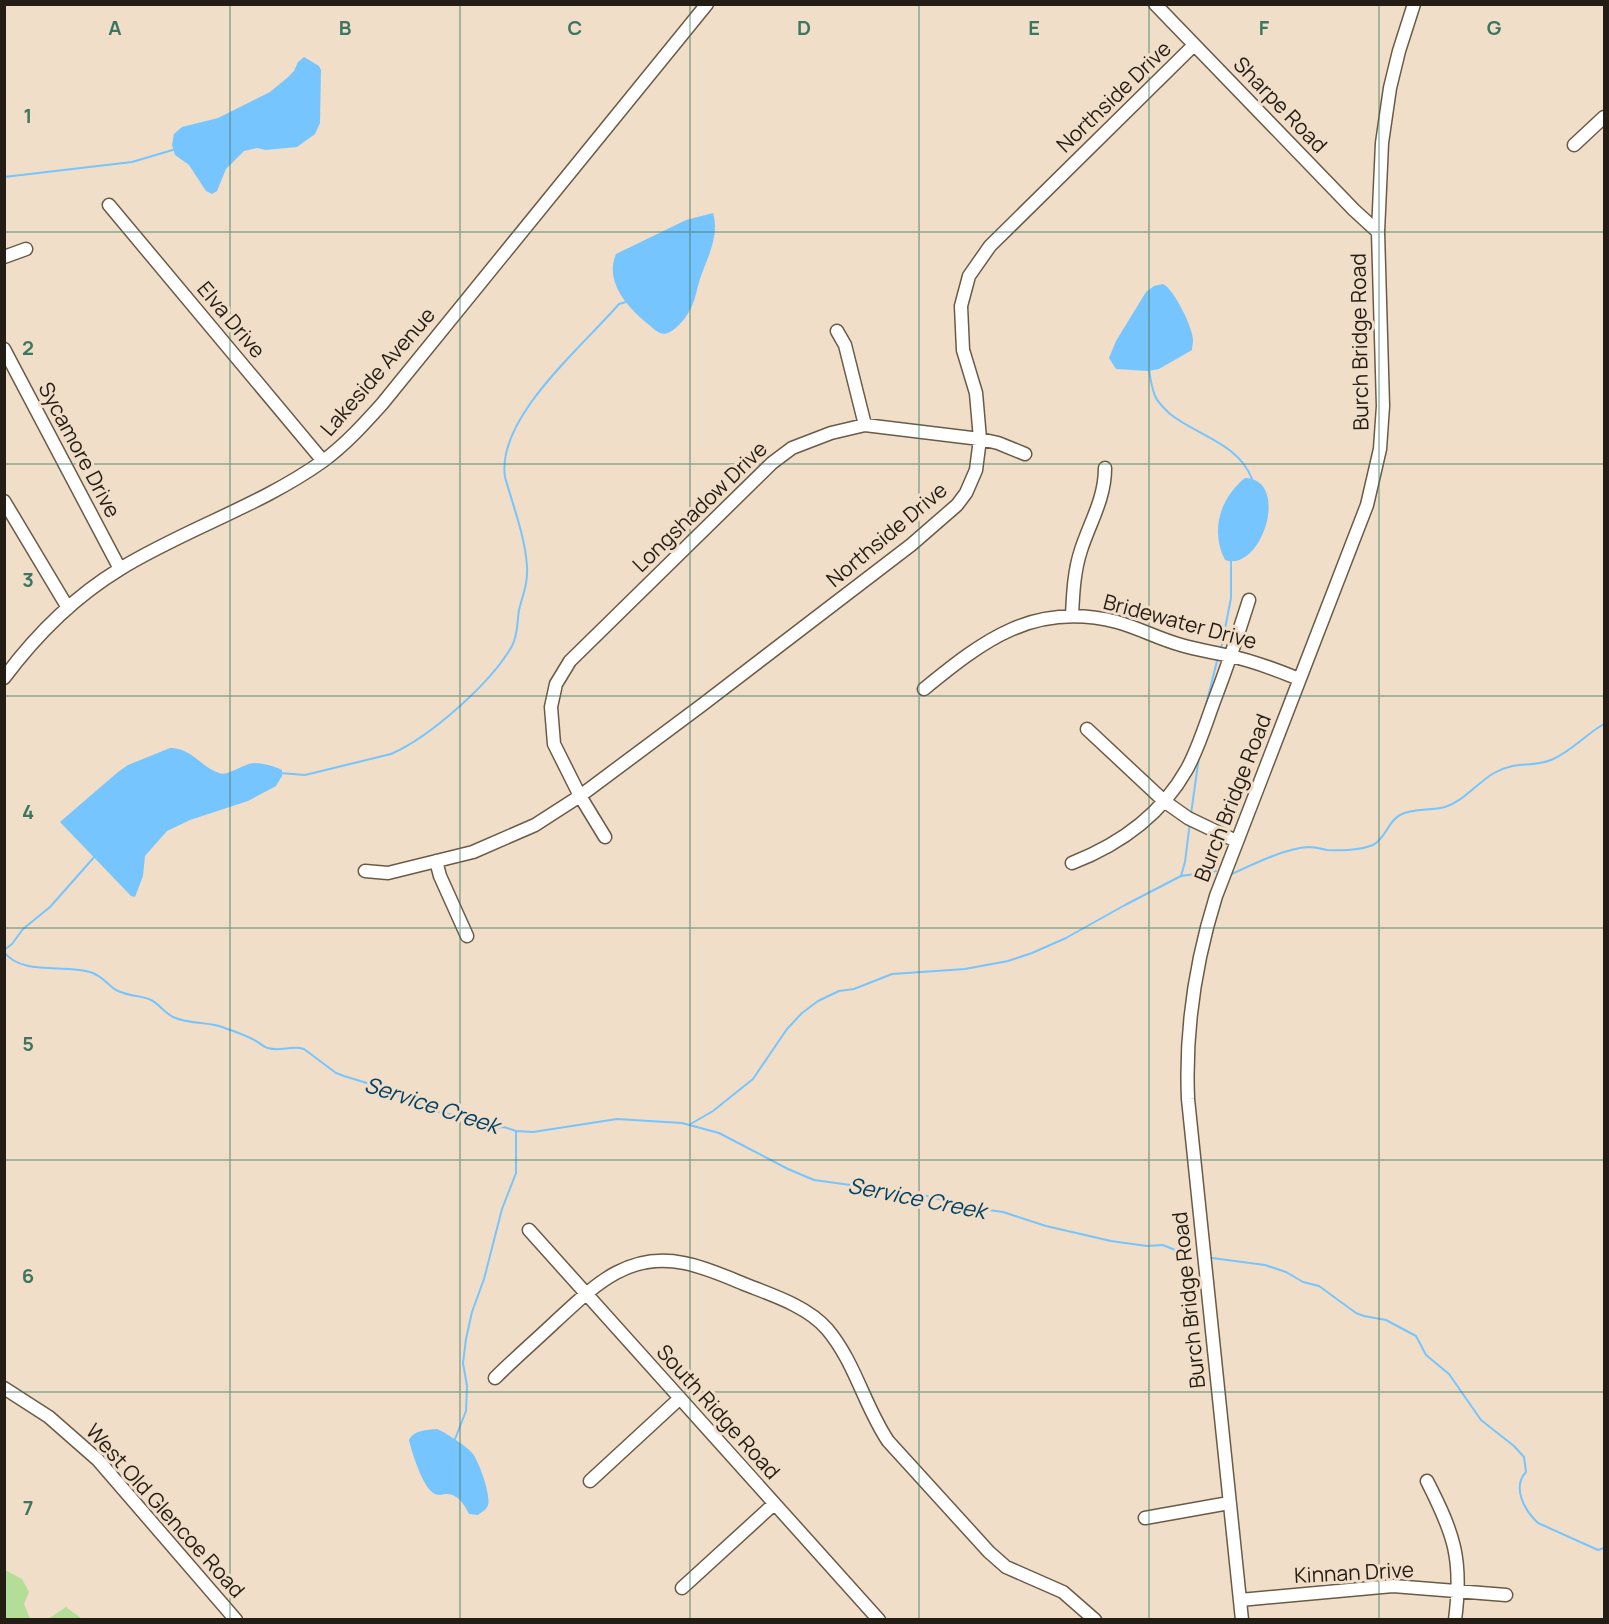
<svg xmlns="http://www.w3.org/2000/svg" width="1609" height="1624" font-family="Manrope,sans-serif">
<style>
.green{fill:#b4dd97}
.water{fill:#77c5fe}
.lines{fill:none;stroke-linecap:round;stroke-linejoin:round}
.stream{stroke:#77c5fe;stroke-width:2}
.minor-casing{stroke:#6a5b47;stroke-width:15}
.minor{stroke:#fff;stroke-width:12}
.grid{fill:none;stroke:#3b7660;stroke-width:1.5;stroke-opacity:0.55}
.labels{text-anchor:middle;stroke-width:6;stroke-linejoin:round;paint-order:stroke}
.street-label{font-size:21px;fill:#231d15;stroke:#f0dec8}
.water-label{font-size:22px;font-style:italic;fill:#004166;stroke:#f0dec8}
.grid-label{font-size:20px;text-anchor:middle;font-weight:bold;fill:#3b7660;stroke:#f0dec8;stroke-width:6;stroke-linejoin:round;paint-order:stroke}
</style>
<rect width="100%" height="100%" fill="#f0dec8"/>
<path class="green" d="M5 1570 22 1579 29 1592 24 1604 30 1619H5Z
M66 1607 82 1619H48Z"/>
<path class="water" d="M304 57 319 66 321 70 320 123 315 134 297 147 266 150 257 148 244 151 226 169 217 191 212 194 206 191 189 165 175 155 172 145 174 134 182 127 218 118 270 92 287 78 294 71 298 62Z
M713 213C720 236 707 258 700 279 697 288 696 297 692 306 688 315 678 329 668 333 660 336 654 329 648 324 628 308 604 282 616 254L686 220Z
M1163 284C1174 289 1193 328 1193 340 1193 344 1192 347 1192 350L1159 369 1148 371 1116 369 1109 358 1116 341 1146 292 1154 286Z
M1245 478C1291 479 1262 573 1225 560 1210 531 1220 498 1245 478Z
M170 748C191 747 202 768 219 773 228 777 244 763 254 763 263 763 274 766 282 770V776L276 786 248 801 190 820 167 831 145 856 143 876 135 897 131 896 60 822 118 772 128 765Z
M437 1429C445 1432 468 1447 473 1454 479 1462 491 1495 488 1505 487 1509 482 1512 478 1515L469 1514C465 1505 457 1493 446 1494 440 1495 437 1496 432 1492 422 1484 412 1453 409 1440 414 1430 426 1430 437 1429Z"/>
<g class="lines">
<path class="stream" d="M4 177 132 162 176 149
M1149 369C1150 377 1152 388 1155 396 1158 403 1165 409 1170 414 1198 436 1238 443 1252 479
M1221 649 1231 598V560
M1204 713 1218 657
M280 773 305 775 391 754C430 737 491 683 512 646 518 635 517 622 519 610 523 594 528 584 527 566 525 536 513 506 505 477 496 418 583 346 619 304L626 302
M1191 814 1199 757
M1232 874C1253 864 1286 848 1309 847 1316 847 1321 849 1327 850 1340 851 1361 850 1373 845 1386 838 1388 821 1400 815 1413 808 1431 811 1445 807 1464 801 1477 783 1494 773 1517 760 1531 768 1551 760 1571 752 1586 734 1604 724
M1181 876 1185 862 1190 822
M4 950 12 944 23 929 50 907 96 855
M4 952C22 976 64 964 90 972 101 975 107 984 116 990 129 997 141 995 151 1000 159 1004 165 1013 173 1017 188 1024 207 1022 222 1027 233 1031 246 1035 256 1041 260 1043 263 1047 268 1048 280 1052 292 1045 304 1049L336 1073 344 1076 370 1084 438 1112 470 1118 495 1128 504 1127 516 1131 533 1132 617 1119 682 1123 719 1133 788 1169 814 1180 923 1195 968 1207 1003 1212 1046 1226 1111 1241 1147 1246 1163 1245 1194 1258
M689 1125 713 1111 753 1079 787 1029 802 1013 818 1001 839 991 854 989 892 974 965 969 1008 961 1032 953 1066 938 1125 905 1181 876 1216 871
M1212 1258 1265 1265 1286 1272 1303 1282 1319 1286 1356 1313 1364 1316 1386 1320 1416 1336 1426 1355 1449 1374 1481 1420 1514 1446 1524 1457 1526 1472C1512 1487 1524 1510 1538 1523L1598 1550 1604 1548
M455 1439 466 1411 467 1386 463 1363 466 1339 472 1312 484 1279 502 1209 516 1173V1131"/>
<g class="minor-casing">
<path id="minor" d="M1155 4 1354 210 1378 232
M1574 145 1604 117
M109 205 323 461
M4 257 26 249
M837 331 845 345 865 425
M4 349 120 569
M4 501 68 608
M1072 616C1073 594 1074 571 1081 550 1090 522 1105 499 1105 468
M4 678C36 635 74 597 120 569 185 529 260 506 323 461 345 445 364 424 382 404L707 4
M924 689C984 640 1034 601 1117 622 1139 628 1159 639 1181 645 1197 650 1214 652 1230 656 1254 661 1277 670 1299 679
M1087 729 1164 801 1188 818 1236 841
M605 837 580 796 554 744 551 707 556 684 570 661 772 463 792 448 831 433 865 425 980 439 998 443 1025 454
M436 861 440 876 467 936
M1072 863C1121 844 1161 815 1187 769 1198 749 1205 726 1213 704 1226 670 1238 635 1249 600
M365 871 388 873 473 852 535 825 580 796 702 705 911 545 957 505 966 493 976 470 980 439 976 393 963 350 961 306 969 276 990 246 1194 45
M529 1230 879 1620
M495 1378C514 1359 535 1341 555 1322 593 1287 627 1251 684 1263 705 1267 725 1276 744 1284 772 1295 807 1306 827 1329 855 1362 864 1405 888 1441L989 1552 1006 1567 1063 1592 1095 1620
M4 1388 49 1417 98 1460 236 1620
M590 1481 679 1399
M1427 1481C1454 1534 1463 1559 1455 1620
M1145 1518 1229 1503
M682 1588 774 1504
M1240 1600 1393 1586 1506 1595
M1242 1620 1188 1099C1185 1029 1195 963 1216 896L1367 505 1380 449 1383 406 1378 232 1382 143 1390 88 1399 51 1414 4"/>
</g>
<use href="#minor" class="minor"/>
</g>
<path class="grid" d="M230 4V1620M460 4V1620M690 4V1620M919 4V1620M1149 4V1620M1379 4V1620M4 232H1604M4 464H1604M4 696H1604M4 928H1604M4 1160H1604M4 1392H1604"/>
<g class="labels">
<g class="street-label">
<text transform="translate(1114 97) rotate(-44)" y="7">Northside Drive</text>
<text transform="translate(1280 105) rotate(46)" y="7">Sharpe Road</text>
<text transform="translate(231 320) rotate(50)" y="7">Elva Drive</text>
<text transform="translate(1360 342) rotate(-91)" y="7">Burch Bridge Road</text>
<text transform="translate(378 372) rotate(-49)" y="7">Lakeside Avenue</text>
<text transform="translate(79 450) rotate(62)" y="7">Sycamore Drive</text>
<text transform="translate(700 507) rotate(-44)" y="7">Longshadow Drive</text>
<text transform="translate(887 535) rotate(-40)" y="7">Northside Drive</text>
<text transform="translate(1180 622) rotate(15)" y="7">Bridewater Drive</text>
<text transform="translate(1233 798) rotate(-69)" y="7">Burch Bridge Road</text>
<text transform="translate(1189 1300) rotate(-96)" y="7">Burch Bridge Road</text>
<text transform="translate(718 1412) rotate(48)" y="7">South Ridge Road</text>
<text transform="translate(165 1511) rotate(48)" y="7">West Old Glencoe Road</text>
<text transform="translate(1354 1573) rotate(-3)" y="7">Kinnan Drive</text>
</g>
<g class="water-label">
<text transform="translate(432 1105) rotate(18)" y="8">Service Creek</text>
<text transform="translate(917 1198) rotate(11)" y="8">Service Creek</text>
</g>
</g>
<g class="grid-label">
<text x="115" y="35">A</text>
<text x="345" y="35">B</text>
<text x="575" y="35">C</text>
<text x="804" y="35">D</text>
<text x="1034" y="35">E</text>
<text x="1264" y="35">F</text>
<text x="1494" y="35">G</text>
<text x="28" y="123">1</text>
<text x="28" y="355">2</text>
<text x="28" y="587">3</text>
<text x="28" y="819">4</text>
<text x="28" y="1051">5</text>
<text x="28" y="1283">6</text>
<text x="28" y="1515">7</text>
</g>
<rect width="1609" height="1624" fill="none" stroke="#231d15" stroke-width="12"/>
</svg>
